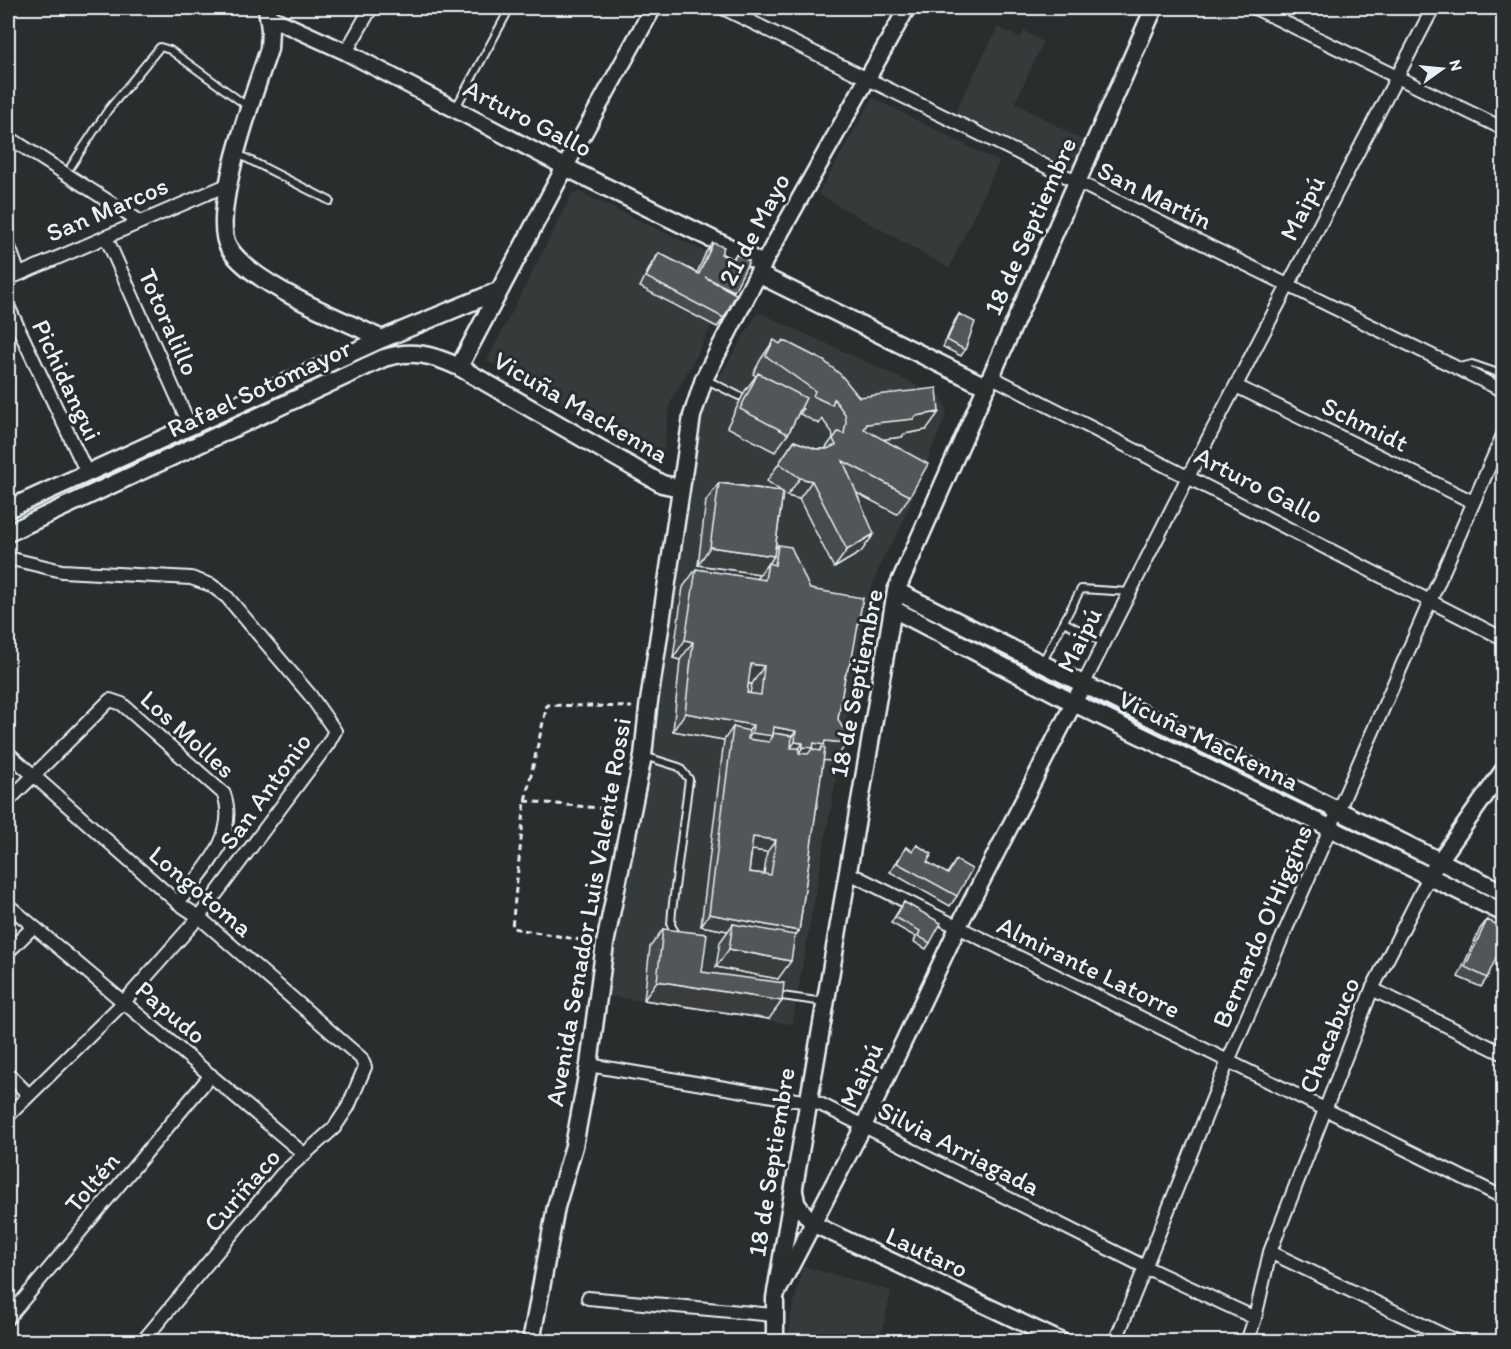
<svg xmlns="http://www.w3.org/2000/svg" width="1511" height="1349" font-family="Itim,sans-serif">
<style>
.built{fill:#363a3b}
.lines{fill:none;stroke-linecap:round;stroke-linejoin:round}
.service-casing{stroke:#e8f1f8;stroke-width:10}
.minor-casing{stroke:#e8f1f8;stroke-width:16}
.tertiary-casing{stroke:#e8f1f8;stroke-width:20}
.secondary-casing{stroke:#e8f1f8;stroke-width:21}
.path{stroke:#e8f1f8;stroke-width:3;stroke-dasharray:6 4.5;stroke-linecap:butt}
.service{stroke:#2a2d2e;stroke-width:6}
.minor{stroke:#2a2d2e;stroke-width:12}
.tertiary{stroke:#2a2d2e;stroke-width:15}
.secondary{stroke:#2a2d2e;stroke-width:16}
.wall{fill:#474b4d;stroke:#e8f1f8;stroke-width:1.5;fill-rule:evenodd}
.shaded-wall{fill:#3a3d3e;stroke:#e8f1f8;stroke-width:1.5}
.building{fill:#535759;stroke:#e8f1f8;stroke-width:1.5;fill-rule:evenodd}
.labels{text-anchor:middle;stroke-width:6;stroke-linejoin:round;paint-order:stroke}
.street-label{font-size:26px;fill:#e8f1f8;stroke:#2a2d2e}
</style>
<rect width="100%" height="100%" fill="#2a2d2e"/>
<filter id="ink" filterUnits="userSpaceOnUse"><feTurbulence type="fractalNoise" baseFrequency=".0167" numOctaves="2"/><feDisplacementMap in="SourceGraphic" scale="12" xChannelSelector="R" yChannelSelector="G"/><feConvolveMatrix kernelMatrix="1 2 1 2 8 2 1 2 1" color-interpolation-filters="sRGB"/></filter>
<g filter="url(#ink)">
<path class="built" d="M998 27 1020 38 1024 31 1043 42 1015 103 1086 142 1071 169 955 112Z
M873 98 999 162 949 268 818 194Z
M579 192 706 252 724 298 698 353 670 403 662 463 487 361 572 194Z
M758 312 942 397 947 412 900 529 882 560 869 595 792 1024 596 994 664 572 689 450 715 384Z
M803 1266 891 1291 880 1341H789L790 1320Z"/>
<g class="lines">
<g class="service-casing">
<path id="service" d="M455 109 510 8
M238 154 330 201
M71 166 108 110 160 47 170 50 247 106
M1460 367 1472 364 1504 375
M705 379 739 396
M1064 622 1104 643
M1043 661 1081 589 1130 592
M644 756 679 767 689 779 672 911 671 925 677 935
M775 995 824 1002"/>
</g>
<g class="minor-casing">
<path id="minor" d="M723 8 1504 391
M1255 8 1504 129
M346 52 371 8
M8 137 141 222
M106 237 190 426
M8 244 19 274
M8 279 227 185
M8 306 87 473
M992 377 1504 639
M1236 386 1473 502
M8 558 62 571 191 578 211 585 227 597 310 695 335 731 328 744 199 917 124 1002 8 1116
M1083 685 1188 477 1433 8
M8 753 178 903 199 917 361 1058 365 1067 348 1107 334 1128 281 1175 142 1342
M8 801 110 700 122 704 224 794C239 837 202 871 178 903
M847 872 1504 1198
M8 905 304 1154
M8 952 32 928
M1372 989 1504 1054
M589 1065 820 1104 1145 1267 1255 1318
M8 1074 28 1094
M1270 1252 1458 1342
M588 1298 773 1315
M8 1318 211 1075
M1115 1342 1228 1061 1504 433
M1247 1342 1255 1318 1270 1252 1325 1110 1372 989 1429 877"/>
</g>
<g class="tertiary-casing">
<path id="tertiary" d="M269 17 346 52 565 167 653 8
M763 264 907 8
M1433 870 1504 769
M794 1189 797 1204 813 1224 1063 1342
M778 1291 864 1125 958 927 1083 685"/>
</g>
<g class="secondary-casing">
<path id="secondary" d="M267 8 270 29 269 49C256 89 208 215 229 248 254 286 340 318 382 339
M758 274 987 387
M459 367 565 167 763 264 704 379 692 416 648 708 643 756 605 944 589 1065 574 1146 556 1207 531 1342
M8 509 382 339 498 291
M8 533 384 358C412 349 433 355 459 367L662 484 680 488
M896 591 1504 893
M893 609 1074 703 1504 913
M775 1342V1298L896 591 1154 8"/>
</g>
<path class="path" d="M525 801 619 810
M592 942 512 928 525 801 547 705 632 707"/>
<use href="#service" class="service"/>
<use href="#minor" class="minor"/>
<use href="#tertiary" class="tertiary"/>
<use href="#secondary" class="secondary"/>
</g>
<path class="wall" d="M713 243 721 254 732 260 736 254 749 261 733 292 724 318 717 327 640 287 652 263 659 253 697 273 706 252Z
M959 314 965 350 961 356 943 347 955 320Z
M774 340 859 397 926 430 904 434 902 437 882 439 910 496 897 514 857 493 861 552 834 568 799 499 787 496 783 493 775 549 778 545 845 676 838 719 834 761 823 760 799 931 795 936 778 979 716 967 720 942 728 931 701 926 724 740 673 731 680 660 673 658 683 587 696 569 756 579 760 574 698 565 706 501 719 483 781 491 767 481 794 441 816 449H825L833 438 832 432 822 419 819 424 800 414 803 409 801 408 788 434 775 452 727 427 745 391 756 376 753 374 761 359ZM748 684H752L750 693H747ZM752 850 767 852 764 874 749 872Z
M917 845 927 862 947 874 956 860 957 896 950 906 890 872 906 847 913 851Z
M904 902 930 943 926 949 914 942 916 937 891 923Z
M1487 920V978L1481 987 1458 977 1480 929Z
M663 929 702 972 769 1019 644 1000 650 947Z"/>
<path class="shaded-wall" d="M939 412 926 430 904 434 902 437 854 443 867 424Z
M800 478 812 481 799 499 787 496Z
M874 534 861 552 834 568 847 550Z
M710 547 774 556 767 567 768 563 760 574 698 565Z
M685 640 693 642 680 660 673 658Z
M751 664 764 666 752 684 738 682Z
M685 713 753 725 740 743 733 727 724 740 673 731Z
M774 727 796 731 783 749 739 751 752 733Z
M825 741 847 743 834 761 813 760 790 766 803 747 814 743Z
M795 742 803 743 790 761 782 760Z
M753 837 776 840 767 852 745 849Z
M709 914 799 931 790 943 733 924 728 931 701 926Z
M729 949 791 961 778 979 716 967Z
M657 981 782 1001 769 1019 644 1000Z"/>
<path class="building" d="M713 243 724 247 721 254 733 261 736 254 749 261 734 291 705 277 736 294 724 318 646 277 659 253 699 274Z
M959 314 975 322 965 350 947 340Z
M774 340 780 344 783 340 824 361 841 375 859 397 937 388 939 412 916 416 914 419 867 424 864 429 928 464 910 496 843 461 874 534 847 550 812 481 800 478 779 463 794 441 816 449H827L836 445 833 439 838 432 844 434 846 422 845 414 834 399 832 405 813 396 815 391 766 356Z
M758 373 806 398 788 434 740 409Z
M719 483 783 492 774 556 710 547Z
M778 545 791 547 810 589 863 598 852 658 845 676 838 719 842 727 850 729 847 743 825 741 824 745 814 743 813 748 803 747V743L795 742 796 731 774 727 773 736 752 733 753 725 685 713 693 642 685 640 696 569 765 580 768 563 775 565ZM751 664 764 666 761 695 747 693Z
M733 727 749 731 748 739 769 742 773 736V733L792 736 791 748H799V753L808 754 812 749 820 751 822 747 825 748 799 931 709 914ZM753 837 776 840 771 875 749 872Z
M917 845 932 854 927 862 948 874 956 860 972 869 957 896 897 863 906 847 913 851Z
M904 902 941 923 930 943 918 936 920 931 895 917Z
M1487 920 1503 927V942L1487 978 1465 967Z
M733 924 795 935 791 961 729 949Z
M663 929 707 934 702 972 784 983 782 1001 657 981Z"/>
</g>
<g class="labels">
<g class="street-label">
<text transform="translate(528 118) rotate(27)" y="9">Arturo Gallo</text>
<text transform="translate(1155 195) rotate(26)" y="9">San Martín</text>
<text transform="translate(1302 208) rotate(-63)" y="9">Maipú</text>
<text transform="translate(107 209) rotate(-23)" y="9">San Marcos</text>
<text transform="translate(1030 226) rotate(-66)" y="9">18 de Septiembre</text>
<text transform="translate(754 229) rotate(-62)" y="9">21 de Mayo</text>
<text transform="translate(169 322) rotate(66)" y="9">Totoralillo</text>
<text transform="translate(67 380) rotate(65)" y="9">Pichidangui</text>
<text transform="translate(259 388) rotate(-25)" y="9">Rafael Sotomayor</text>
<text transform="translate(581 407) rotate(30)" y="9">Vicuña Mackenna</text>
<text transform="translate(1365 424) rotate(26)" y="9">Schmidt</text>
<text transform="translate(1259 485) rotate(27)" y="9">Arturo Gallo</text>
<text transform="translate(1079 640) rotate(-63)" y="9">Maipú</text>
<text transform="translate(856 683) rotate(-79)" y="9">18 de Septiembre</text>
<text transform="translate(188 734) rotate(42)" y="9">Los Molles</text>
<text transform="translate(1209 740) rotate(26)" y="9">Vicuña Mackenna</text>
<text transform="translate(265 791) rotate(-54)" y="9">San Antonio</text>
<text transform="translate(201 891) rotate(40)" y="9">Longotoma</text>
<text transform="translate(588 912) rotate(-80)" y="9">Avenida Senador Luis Valente Rossi</text>
<text transform="translate(1262 926) rotate(-67)" y="9">Bernardo O'Higgins</text>
<text transform="translate(1089 967) rotate(26)" y="9">Almirante Latorre</text>
<text transform="translate(171 1012) rotate(40)" y="9">Papudo</text>
<text transform="translate(1329 1035) rotate(-68)" y="9">Chacabuco</text>
<text transform="translate(861 1075) rotate(-65)" y="9">Maipú</text>
<text transform="translate(959 1148) rotate(27)" y="9">Silvia Arriagada</text>
<text transform="translate(771 1162) rotate(-81)" y="9">18 de Septiembre</text>
<text transform="translate(92 1182) rotate(-50)" y="9">Toltén</text>
<text transform="translate(242 1190) rotate(-49)" y="9">Curiñaco</text>
<text transform="translate(927 1252) rotate(25)" y="9">Lautaro</text>
</g>
</g>
<rect width="1511" height="1349" fill="none" stroke="#2a2d2e" stroke-width="30"/>
<rect x="15" y="15" width="1481" height="1319" fill="none" stroke="#e8f1f8" stroke-width="2" filter="url(#ink)"/>
<g transform="translate(1442 69) rotate(75)" stroke="#2a2d2e" stroke-width="4.5" paint-order="stroke">
<path d="M0-4.5L10 22L0 15L-10 22Z" fill="#e8f1f8"/>
<text y="-9" font-size="16" font-weight="bold" text-anchor="middle" fill="#e8f1f8">N</text>
</g>
</svg>
